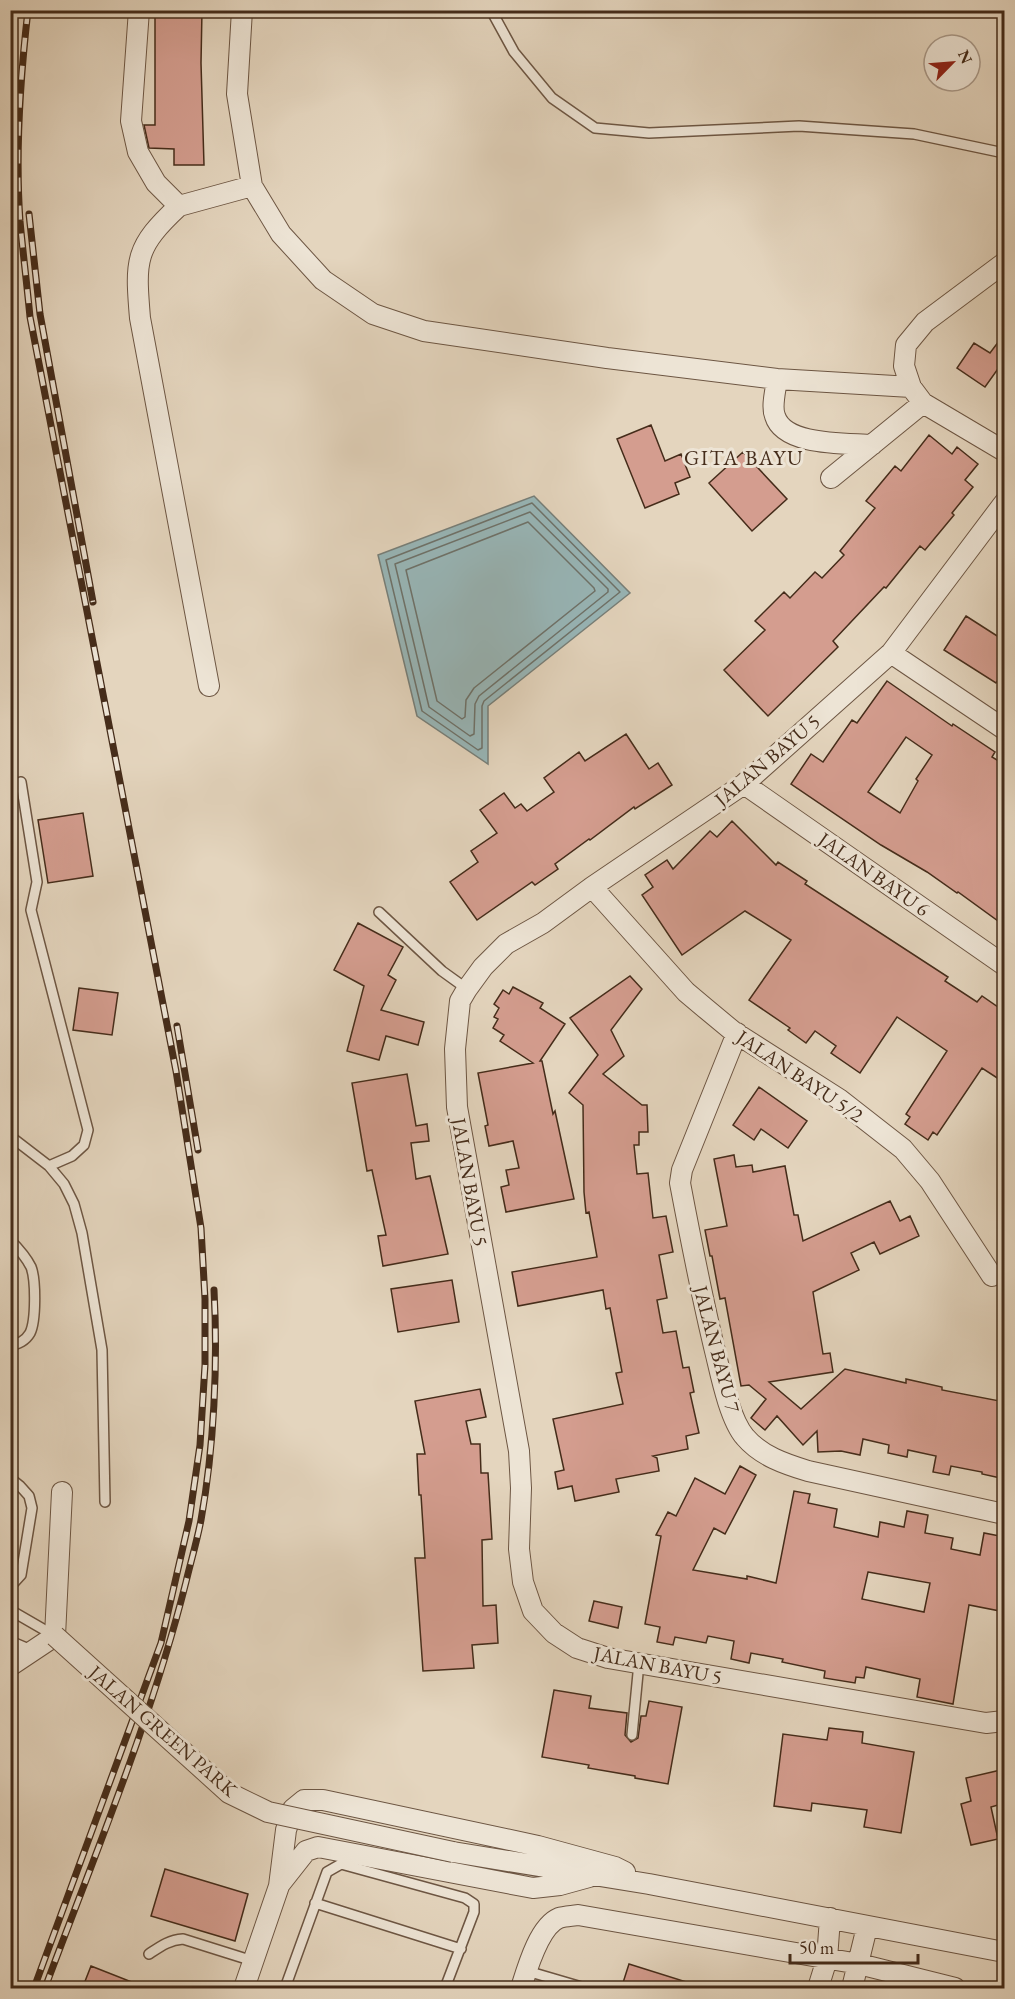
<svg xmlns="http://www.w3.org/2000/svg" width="1015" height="1999" font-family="'EB Garamond',serif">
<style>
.water{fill:#98b7b9;stroke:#777f79;stroke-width:1.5}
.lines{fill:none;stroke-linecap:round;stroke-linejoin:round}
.shore{stroke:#6e726a;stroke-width:1.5}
.building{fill:#d49d8f;stroke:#452c1a;stroke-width:1.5;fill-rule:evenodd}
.lane-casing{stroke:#6d5643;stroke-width:12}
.street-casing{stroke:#6d5643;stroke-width:22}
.lane{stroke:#ede4d5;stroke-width:9}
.street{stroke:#ede4d5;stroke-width:20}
.rail-casing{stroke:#452c1a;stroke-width:7}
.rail{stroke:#ede4d5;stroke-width:4.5;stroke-dasharray:14;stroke-linecap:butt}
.street-bridge-casing{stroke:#6d5643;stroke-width:22;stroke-linecap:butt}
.street-bridge{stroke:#ede4d5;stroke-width:20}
.labels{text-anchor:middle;stroke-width:6;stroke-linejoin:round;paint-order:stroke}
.street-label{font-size:20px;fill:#452c1a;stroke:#ede4d5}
.neighbourhood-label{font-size:21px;letter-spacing:1.5px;fill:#452c1a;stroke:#ede4d5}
</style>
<rect width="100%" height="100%" fill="#e4d5be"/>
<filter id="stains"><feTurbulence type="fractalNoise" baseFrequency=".00333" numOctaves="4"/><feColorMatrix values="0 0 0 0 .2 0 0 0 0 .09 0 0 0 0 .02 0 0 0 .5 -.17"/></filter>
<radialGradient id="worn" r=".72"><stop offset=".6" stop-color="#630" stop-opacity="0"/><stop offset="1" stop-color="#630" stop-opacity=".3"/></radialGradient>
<path class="water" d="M534 496 630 593 488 706V764L417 716 378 555Z"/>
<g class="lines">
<path class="shore" d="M532 503 620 592 484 701 482 706V748L478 750 422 711 386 560Z
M530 512 608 589V592L479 696 475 704 474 734 470 736 429 707 395 564Z
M528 522 594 588 595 591 474 688 466 700 465 717 462 719 437 701 406 570Z"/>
</g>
<path class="building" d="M155 10H202L201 63 204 165H174V149L149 148 144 125H155Z
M1005 333V359L985 387 957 368 974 343 990 353Z
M651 425 665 461 681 454 690 477 675 483 679 494 645 508 617 439Z
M929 435 952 454 957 447 978 464 965 480 973 487 952 513 954 515 925 550 920 546 886 588 884 587 833 641 838 647 768 716 724 670 765 630 755 621 784 592 790 598 815 572 822 578 844 555 840 551 875 508 866 501 895 466 901 471Z
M743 452 787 499 752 531 709 483Z
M966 616 1005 641V670L996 683 944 650Z
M887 681 952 726 953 724 995 752 992 757 1005 765V926L958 892 957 893 927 872 881 845 791 784 811 754 823 762 852 720 857 723ZM906 737 932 755 916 779 918 781 900 813 868 792Z
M626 734 649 769 658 763 672 785 635 809 634 807 590 840 589 839 555 864 558 869 535 885 532 882 477 920 450 882 478 862 471 851 497 833 480 810 504 793 515 808 521 804 527 811 554 792 544 778 579 752 585 761Z
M83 813 93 876 48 883 38 820Z
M732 821 776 865 778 862 807 881 805 884 948 977 945 981 977 1002 982 996 1005 1012V1083L982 1068 937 1135 933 1132 928 1140 905 1124 910 1117 906 1114 947 1051 897 1017 860 1073 831 1053 836 1046 815 1031 806 1043 788 1030 790 1028 749 1000 791 940 745 911 682 955 642 895 653 887 645 875 667 860 673 869 710 831 717 837Z
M358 923 403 947 388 975 396 980 381 1010 424 1022 418 1045 386 1036 379 1060 347 1051 364 986 334 970Z
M630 976 642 989 611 1030 624 1056 603 1074 642 1105H647L648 1132H639V1145H634L637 1174 648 1173 653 1218 666 1216 673 1252 659 1255 667 1298 657 1300 663 1333 676 1331 683 1368 689 1367 694 1392 690 1393 699 1433 686 1436 688 1449 653 1456 657 1458 659 1471 616 1479 619 1492 575 1501 572 1486 558 1489 555 1472 564 1470 553 1419 623 1404 616 1373 622 1372 610 1308 606 1309 603 1290 518 1306 512 1272 597 1257 589 1212 586 1213 584 1192 583 1105 569 1093 598 1055 570 1018Z
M513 987 543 1003 540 1008 565 1024 540 1061H542L553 1114 555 1111 574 1199 506 1212 501 1187 509 1185 506 1170 519 1168 513 1141 489 1146 485 1126 488 1125 478 1073 533 1063 500 1041 504 1035 493 1028 498 1019 494 1017 499 1008 494 1004 503 990 509 994Z
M79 988 118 993 112 1035 73 1030Z
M407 1074 416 1126 427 1124 429 1141 411 1143 416 1179 430 1176 448 1254 383 1266 378 1236 386 1235 372 1170 367 1171 352 1083Z
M759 1087 807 1121 788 1148 761 1129 754 1140 733 1125Z
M734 1155 736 1167 752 1165 753 1172 785 1166 794 1215H798L803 1241 890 1201 900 1221 910 1216 919 1236 880 1254 874 1242 851 1253 859 1270 813 1292 823 1354 830 1353 833 1372 769 1382 801 1409 845 1369 906 1383V1379L942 1387V1390L1005 1402V1479L982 1474V1472L951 1466 949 1475 933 1472 936 1456 908 1450 907 1457 888 1453 889 1445 863 1439 860 1455 841 1451 818 1452 817 1431 803 1445 777 1416 765 1430 751 1418 766 1399 749 1385 741 1386 725 1298 720 1299 712 1256H710L705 1230 727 1226 714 1159Z
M452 1280 459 1322 398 1332 391 1289Z
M480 1389 486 1417 466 1421 471 1444H480L481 1473H488L492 1539 482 1540 483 1606 496 1605 498 1643 472 1645 474 1668 423 1671 415 1558H425L421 1495H419L417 1454H425L415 1401Z
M740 1466 756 1475 725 1534 714 1528 693 1570 747 1579V1576L776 1583 794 1491 810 1494 808 1503 837 1509 834 1527 878 1537 880 1522 904 1527 907 1511 928 1515 925 1533 953 1538 951 1549 980 1555 984 1533 1005 1537V1612L969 1605 953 1704 917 1697 920 1679 866 1667 864 1678 856 1677 855 1683 824 1678 825 1671 782 1662 783 1659 751 1653 749 1663 731 1659 734 1641 708 1636 706 1643 675 1637 673 1645 657 1642 660 1627 645 1624 661 1536 656 1535 668 1512 676 1516 695 1478 725 1494ZM868 1572 930 1583 924 1612 862 1599Z
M594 1601 622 1607 618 1628 589 1621Z
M554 1690 591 1696 589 1708 627 1713 625 1735 631 1742 638 1738 641 1716H646L649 1701 682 1707 668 1784 635 1778V1776L588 1768 589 1765 542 1757Z
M829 1728 863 1732 862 1743 914 1752 901 1833 864 1827 867 1810 812 1803 811 1811 774 1806 783 1734 827 1740Z
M1005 1769V1803L991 1807 998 1839 971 1845 961 1804 971 1801 966 1778Z
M165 1869 248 1894 235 1941 151 1916Z
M629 1964 696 1985V1989H621Z
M91 1966 147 1988 146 1989H82Z"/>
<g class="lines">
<g class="lane-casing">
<path id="lane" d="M491 10 514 52 552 98 595 128 649 133 799 126 914 134 1004 153
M21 782 37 882 31 910 88 1130 84 1145 72 1156 49 1166 64 1184 74 1204 82 1233 102 1350 105 1502
M379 912 442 971 467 989
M10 1136 49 1166
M10 1240C18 1248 26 1257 31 1267 36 1280 36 1321 30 1333 26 1340 18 1345 10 1345
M10 1478 20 1486 29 1496 32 1508 21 1575 10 1587
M10 1610 55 1636
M10 1641 31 1650
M632 1735 639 1663
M315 1903 461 1949
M149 1954C161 1946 169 1940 183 1939L253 1961
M527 1971 585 1988
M285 1988 327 1872 341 1864 465 1898 474 1904V1912L445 1988"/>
</g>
<g class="street-casing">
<path id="street" d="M139 10 131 121 138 152 156 183 179 206 252 186
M242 10 237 94 252 186 281 234 323 280 373 314 424 331 607 358 777 379 911 387
M179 206C135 247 135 259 140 318L209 686
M1004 263 925 322 906 345 904 366 911 387 923 403 1004 451
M777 379C776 389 771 406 775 416 784 446 845 443 872 445
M831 478 923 403
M1004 503 891 653 744 784 592 887 543 923 506 944 483 967 467 989 460 1001 455 1049 457 1107 519 1451 521 1488 519 1549 523 1582 533 1611 554 1633 577 1648 608 1658 986 1723 1004 1721
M891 653 1004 729
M744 784 1004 965
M592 887 686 992 705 1008 734 1032 839 1099 903 1149 930 1181 992 1276
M737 1033 682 1170 680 1183C691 1241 702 1298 716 1355 721 1376 730 1420 745 1437 761 1456 785 1464 808 1471L1004 1514
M10 1666 55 1636 62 1492
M453 1852 649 1884 1004 1952
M280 1884 306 1851 318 1847 533 1888 560 1885 589 1877
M244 1988 279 1886 286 1830 293 1809 304 1800H323L538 1846 615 1867 625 1872
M521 1988C527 1969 539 1926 559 1918 565 1916 573 1916 578 1915L859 1964 955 1988
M818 1988 827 1959 830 1918
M852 1988 867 1927"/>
</g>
<use href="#lane" class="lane"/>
<use href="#street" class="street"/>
<g class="rail-casing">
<path id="rail" d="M28 10C20 80 15 151 20 221 23 253 27 285 30 317L176 1071 201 1228 205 1299V1365L200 1445 189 1521 161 1643 34 1988
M29 214 40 314 93 602
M177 1026 198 1150
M45 1988C95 1854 151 1721 186 1582 191 1561 197 1541 201 1520 214 1448 218 1363 214 1290"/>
</g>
<use href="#rail" class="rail"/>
<g class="street-bridge-casing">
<path id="street-bridge" d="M55 1636 229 1793 268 1812 453 1852"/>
</g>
<use href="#street-bridge" class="street-bridge"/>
</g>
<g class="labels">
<g class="street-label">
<text transform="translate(767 760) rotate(-40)" y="7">JALAN BAYU 5</text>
<text transform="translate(874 874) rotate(35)" y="7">JALAN BAYU 6</text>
<text transform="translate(800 1076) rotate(34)" y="7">JALAN BAYU 5/2</text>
<text transform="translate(470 1182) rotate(80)" y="7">JALAN BAYU 5</text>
<text transform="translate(717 1349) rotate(75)" y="7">JALAN BAYU 7</text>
<text transform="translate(658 1665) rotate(11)" y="7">JALAN BAYU 5</text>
<text transform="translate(163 1731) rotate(41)" y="7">JALAN GREEN PARK</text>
</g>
<g class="neighbourhood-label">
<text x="744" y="465">GITA BAYU</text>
</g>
</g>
<rect width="1015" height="1999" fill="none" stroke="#e4d5be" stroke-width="36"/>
<rect x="12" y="12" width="991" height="1975" fill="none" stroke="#452c1a" stroke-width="3"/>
<rect x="18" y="18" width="979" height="1963" fill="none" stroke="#452c1a" stroke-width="1.5"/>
<g transform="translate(952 63) rotate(65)"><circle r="28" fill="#ede4d5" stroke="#aa9a8a" stroke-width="1.5"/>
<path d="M0-4.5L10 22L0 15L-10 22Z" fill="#8f2418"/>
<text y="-9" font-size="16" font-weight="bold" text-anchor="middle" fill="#452c1a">N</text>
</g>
<path d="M790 1954v9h128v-9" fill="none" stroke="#452c1a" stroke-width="3"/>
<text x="799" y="1954" font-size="18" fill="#452c1a" stroke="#ede4d5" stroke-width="4.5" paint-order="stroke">50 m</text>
<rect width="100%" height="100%" filter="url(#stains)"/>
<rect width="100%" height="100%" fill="url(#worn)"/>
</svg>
